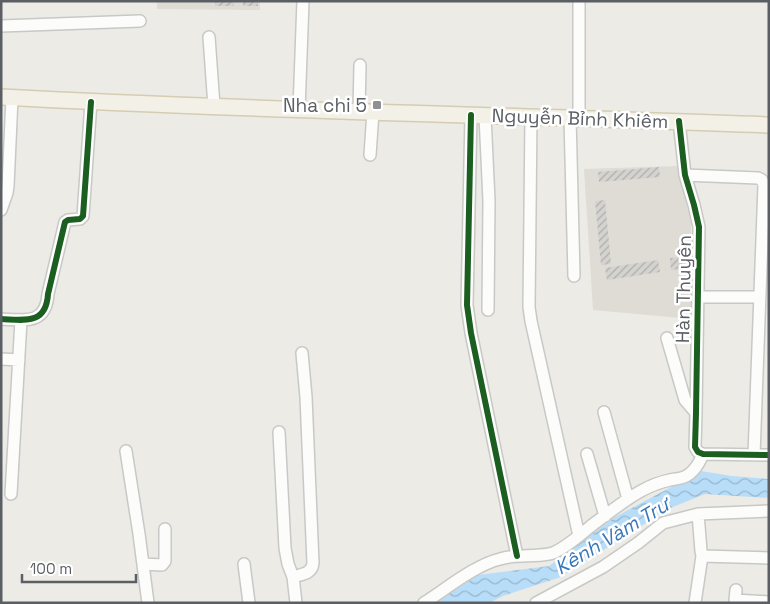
<svg xmlns="http://www.w3.org/2000/svg" width="770" height="604" font-family="'Space Grotesk',sans-serif">
<style>
.education{fill:#dedcd5}
.water{fill:url(#water-waves)}
.building{fill:url(#building-hatch)}
.lines{fill:none;stroke-linecap:round;stroke-linejoin:round}
.minor-casing{stroke:#c8c8c6;stroke-width:14}
.major-casing{stroke:#d5ccb2;stroke-width:18}
.minor{stroke:#fcfcfb;stroke-width:11}
.major{stroke:#f3f1e7;stroke-width:15}
.cycleway-casing{stroke:#fff;stroke-width:9}
.cycleway{stroke:#1b5e20;stroke-width:6}
.poi-dot{fill:#8e9092;stroke:#fff;stroke-width:2}
.labels{text-anchor:middle;stroke-width:5;stroke-linejoin:round;paint-order:stroke}
.poi-label{font-size:19px;fill:#5b5f64;stroke:#fff;text-anchor:end}
.street-label{font-size:19px;fill:#5b5f64;stroke:#fff}
.water-label{font-size:20px;font-style:italic;fill:#3877b8;stroke:#fff}
</style>
<defs>
<pattern id="water-waves" width="16" height="10" patternUnits="userSpaceOnUse" patternTransform="scale(1.25)"><rect width="16" height="10" fill="#b8ddf8"/><path d="M0 5q4-4 8 0t8 0" fill="none" stroke="#99b6cc"/></pattern>
<pattern id="building-hatch" width="6" height="6" patternUnits="userSpaceOnUse" patternTransform="scale(1.25)"><rect width="6" height="6" fill="#d4d3d0"/><path d="M-1 1l2-2M0 6l6-6M5 7l2-2" fill="none" stroke="#afaeac"/></pattern>
</defs>
<rect width="100%" height="100%" fill="#ecebe6"/>
<path class="education" d="M157 1H260V10L157 9Z
M677 166 691 221V319L593 310 584 169Z"/>
<path class="water" d="M701 471 732 476 769 479V498L705 494 668 509 561 577 503 596 489 603H436L477 575 549 566 615 517Z"/>
<path class="building" d="M215 1H234V6H215Z
M243 1H258V6H243Z
M659 167 660 177 599 182 598 172Z
M605 200 611 264 601 265 595 201Z
M686 257 687 268 671 270 670 258Z
M658 260 660 272 607 280 605 268Z"/>
<g class="lines">
<g class="minor-casing">
<path id="minor" d="M1 26 140 21
M209 37 214 106
M299 109 303 1
M359 112 360 65
M471 115 467 305 471 333 517 556
M485 116 489 201 488 310
M531 116 529 307 531 321 579 536
M570 117 574 276
M579 118V1
M679 121 685 175 694 205 699 227 696 413 695 447 698 452 703 454 769 455
M370 155 373 112
M685 175 758 178 762 180 764 185 754 455
M1 210 7 193 8 186 12 98
M698 297H760
M1 319C25 320 46 325 48 294L65 222 68 220 80 219 83 216 91 102
M667 338 685 400 696 413
M1 359 19 360
M604 412 628 499
M279 432 285 548 288 564 293 577 296 603
M126 451 139 534 148 603
M587 454 605 516
M11 494 21 320
M702 556 769 558
M143 564 162 565 165 561V529
M244 564 249 603
M293 577C302 574 312 574 313 563L306 397 302 353
M736 590 735 600 769 602
M424 603C446 589 475 565 500 559 507 557 516 556 523 556 533 555 544 556 553 553 567 547 580 535 591 526 607 514 623 501 641 491 650 486 660 482 670 480 673 479 677 479 681 478 693 475 699 464 703 454
M536 603 603 567 638 543 663 523 698 514 769 511
M695 603 702 556 701 551 698 514"/>
</g>
<g class="major-casing">
<path id="major" d="M1 97C257 111 513 115 769 125"/>
</g>
<use href="#minor" class="minor"/>
<use href="#major" class="major"/>
<g class="cycleway-casing">
<path id="cycleway" d="M471 115 467 305 471 333 517 556
M679 121 685 175 694 205 699 227 696 413 695 447 698 452 703 454 769 455
M1 319C25 320 46 325 48 294L65 222 68 220 80 219 83 216 91 102"/>
</g>
<use href="#cycleway" class="cycleway"/>
</g>
<rect class="poi-dot" x="372" y="100" width="10" height="10" rx="2.5"/>
<g class="labels">
<g class="poi-label">
<text x="367" y="112">Nha chi 5</text>
</g>
<g class="street-label">
<text transform="translate(580 118) rotate(2)" y="7">Nguyễn Bỉnh Khiêm</text>
<text transform="translate(683 289) rotate(-89)" y="7">Hàn Thuyên</text>
</g>
<g class="water-label">
<text transform="translate(612 536) rotate(-31)" y="7">Kênh Vàm Trư</text>
</g>
</g>
<rect width="770" height="604" fill="none" stroke="#5b5f64" stroke-width="5"/>
<path d="M22 574v8h114v-8" fill="none" stroke="#5b5f64" stroke-width="2.5"/>
<text x="30" y="574" font-size="15" fill="#5b5f64" stroke="#ffffff" stroke-width="4" paint-order="stroke">100 m</text>
</svg>
